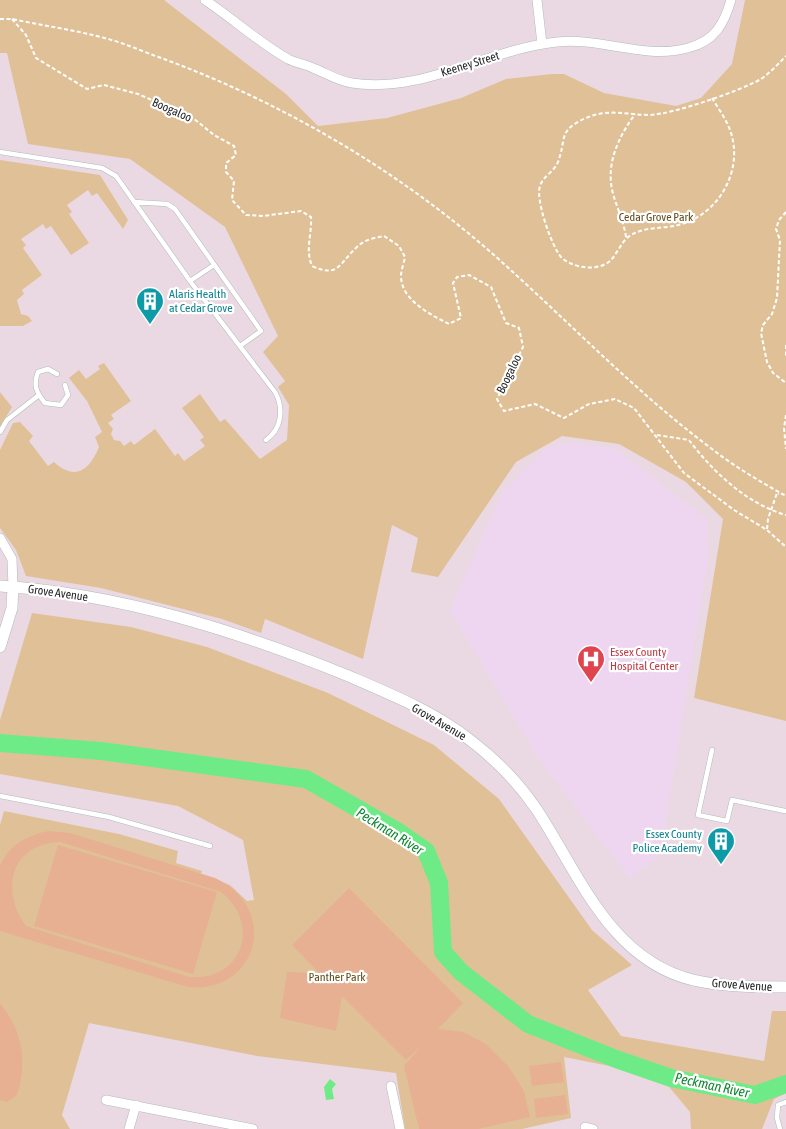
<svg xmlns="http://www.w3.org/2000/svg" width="786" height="1129" font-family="'Asap Condensed',sans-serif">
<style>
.medical{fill:#eed6f1}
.green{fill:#e0c197}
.pitch{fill:#e7b092;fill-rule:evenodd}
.water{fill:#6eeb86}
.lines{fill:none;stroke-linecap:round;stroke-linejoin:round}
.river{stroke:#6eeb86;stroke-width:18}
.lane-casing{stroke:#aebcb8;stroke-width:5.5}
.street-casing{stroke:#aebcb8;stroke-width:10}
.secondary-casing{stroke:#aebcb8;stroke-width:12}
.path{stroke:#fff;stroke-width:2;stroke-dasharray:4 2.5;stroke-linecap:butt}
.lane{stroke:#fff;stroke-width:4.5}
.street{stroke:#fff;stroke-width:9}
.secondary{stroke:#fff;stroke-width:11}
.labels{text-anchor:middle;stroke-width:4.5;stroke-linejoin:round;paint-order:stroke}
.street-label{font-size:12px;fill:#282828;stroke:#fff}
.park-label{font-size:12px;fill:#624e1b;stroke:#fff}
.culture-label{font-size:12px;fill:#0d838f;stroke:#fff;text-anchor:start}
.health-label{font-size:12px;fill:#be3a42;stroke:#fff;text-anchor:start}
.water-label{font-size:14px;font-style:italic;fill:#108630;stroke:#fff}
</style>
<rect width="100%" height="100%" fill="#ead9e2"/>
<path class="medical" d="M571 443 614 448 707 519 708 560 660 855 630 878 537 756 450 610 503 492 545 449Z"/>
<path class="green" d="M0 0H164L286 94 318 126 387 118 461 98 506 79 552 74H564L604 93 676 106 701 98 732 64 745 0H786V721L694 698 723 519 686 482 619 444 562 436 516 462 438 577 411 572 418 538 392 525 363 659 265 619 261 633 222 619 101 588 26 576 16 550 0 528V450L13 423 20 422 33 436 29 441 48 466 54 462C75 481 89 471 99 447L95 437 102 432 87 401 69 378 79 370 86 379 100 369 98 366 104 363 131 401 111 415 114 419 108 423 113 429 111 434 114 440 120 441 124 446 131 441 134 445 155 429 175 456 178 453 184 461 205 446 200 440 204 437 182 408 200 394 220 422 225 419 260 459 287 440 289 405 278 387 285 381 263 352 278 336 225 227 130 159 28 144 7 53H0Z
M0 160 100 175 128 220 123 229 97 193 92 196 88 190 67 205 72 212 69 214 89 243 71 255 51 226 46 229 43 224 21 239 26 245 23 248 42 275 22 290 24 294 17 300 21 314 28 316 32 321 23 326H0Z
M0 392 12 407 0 427Z
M32 613 131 627 207 647 328 693 434 745 499 799 592 930 632 965 588 990 621 1036 764 1061 772 1011H786V1093L774 1099 762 1129H691L690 1112 660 1076 564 1057 571 1118 522 1129H405L396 1073 257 1056 89 1023 62 1115 70 1129H0V825L4 811 119 834 178 851 176 863 202 871 201 874 230 885 247 901 254 900 243 840 178 806 0 774V720Z"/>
<path class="pitch" d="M48 831 70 833 215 878C281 908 258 994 188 987L0 931V866C9 845 26 836 48 831ZM60 842 221 892C262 924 242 982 189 977L26 926C0 891 10 844 60 842Z
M58 845 217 892 193 974 34 926Z
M349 888 463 1003 438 1029 463 1032 486 1044 508 1066 524 1091 530 1117 478 1129H419L404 1066 423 1044 406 1060 342 996 336 1031 280 1018 287 972 319 973 292 945Z
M0 1003C22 1030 28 1061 17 1095L7 1102 0 1100Z
M561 1062 564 1082 532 1086 529 1066Z
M565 1095 568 1114 536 1118 534 1099Z"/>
<path class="water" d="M330 1079 336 1084 332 1089 334 1099 326 1100 324 1087Z"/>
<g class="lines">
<path class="river" d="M0 743 101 751 306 779 397 831 426 851 439 883 443 952 461 972 528 1024 616 1059 671 1078 755 1095 786 1084"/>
<g class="lane-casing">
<path id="lane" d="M0 152 102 168 116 176 190 281 275 392C284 408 282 429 266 440
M134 202 167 204 175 209 261 331 240 346
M190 281 214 265
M57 374 48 369 38 372C33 385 36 392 45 403L61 405 68 395 65 385
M0 432 7 420 39 395
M712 750 698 815 727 821 732 800 785 811
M0 796 109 817 210 846
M780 1129 777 1118 778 1105 786 1102"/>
</g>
<g class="street-casing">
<path id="street" d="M205 0C232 18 261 44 288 59 296 63 305 64 313 68 326 73 338 81 352 83 423 94 488 49 557 42 601 37 644 60 688 48 715 41 724 24 731 0
M537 0 542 44
M0 538 12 559 13 587
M391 1086 400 1129
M106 1100 253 1129
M585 1127 593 1129
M129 1129 136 1105"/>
</g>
<g class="secondary-casing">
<path id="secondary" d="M0 586C120 594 235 630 346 675 388 693 433 711 470 740 495 759 519 783 537 810 579 874 610 960 693 980 723 987 755 987 786 987
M0 647 12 608 13 587"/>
</g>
<path class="path" d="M0 19H12C44 26 76 30 108 39 127 44 146 53 164 59 288 105 406 175 504 264 573 326 637 393 712 449 735 467 761 482 786 496
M12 19 26 35 36 58 87 89 104 85 138 94 193 118 214 135 234 146 236 155 226 163V172L234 181 232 200 246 215 263 216 301 211 311 217C312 235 305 249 312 266 338 278 339 264 355 249 363 240 373 238 384 236L399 246 405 257C404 263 401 270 401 276 401 300 431 315 449 324L461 318 453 283 457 277 469 275 491 287 506 323 519 328 523 347 497 399 504 411 535 404 564 418 589 404 615 399 634 408 684 473 734 510 767 530 786 547
M712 98C718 108 726 119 730 130 744 168 721 212 682 224 663 230 645 225 628 237 621 243 617 254 610 261 597 272 572 268 561 257 552 247 535 199 540 186 543 176 554 172 558 162 567 138 557 131 586 118 608 108 628 115 650 115 673 114 740 91 761 79 770 73 778 64 786 56
M786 212 779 220 776 229 780 240 777 298 772 314 763 325 761 333 767 362 773 373 786 383
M626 237C624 223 618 210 614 197 604 166 618 138 635 114
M786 345V357
M786 415 784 428 786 449
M657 435 689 440C713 472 747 504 786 515
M767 529 768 519 777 493 779 494"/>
<use href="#lane" class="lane"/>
<use href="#street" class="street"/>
<use href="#secondary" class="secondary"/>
</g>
<defs>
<g id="building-pin" transform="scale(1.4375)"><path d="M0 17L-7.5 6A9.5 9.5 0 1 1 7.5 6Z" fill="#0f9aa8" stroke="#fff"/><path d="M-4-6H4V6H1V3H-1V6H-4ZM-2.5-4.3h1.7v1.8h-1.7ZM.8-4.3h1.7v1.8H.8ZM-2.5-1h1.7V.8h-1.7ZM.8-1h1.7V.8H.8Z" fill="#fff"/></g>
<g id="hospital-pin" transform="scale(1.4375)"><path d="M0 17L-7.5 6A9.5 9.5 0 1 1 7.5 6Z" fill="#e0444e" stroke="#fff"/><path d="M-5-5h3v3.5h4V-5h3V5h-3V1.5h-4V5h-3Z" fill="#fff"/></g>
</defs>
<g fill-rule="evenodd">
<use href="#building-pin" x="150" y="301"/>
<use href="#hospital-pin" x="591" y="659"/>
<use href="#building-pin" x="721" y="841"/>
</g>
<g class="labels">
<g class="street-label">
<text transform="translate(470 64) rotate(-17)" y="4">Keeney Street</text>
<text transform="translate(172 110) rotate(24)" y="4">Boogaloo</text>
<text transform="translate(509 374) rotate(-64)" y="4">Boogaloo</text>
<text transform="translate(58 593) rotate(8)" y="4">Grove Avenue</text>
<text transform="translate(439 722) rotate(30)" y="4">Grove Avenue</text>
<text transform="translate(742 985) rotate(4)" y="4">Grove Avenue</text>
</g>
<g class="park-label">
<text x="656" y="221">Cedar Grove Park</text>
<text x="337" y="981">Panther Park</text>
</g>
<g class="culture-label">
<text x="169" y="298">Alaris Health<tspan x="169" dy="14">at Cedar Grove</tspan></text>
<text x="702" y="838" text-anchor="end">Essex County<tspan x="702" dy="14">Police Academy</tspan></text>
</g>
<g class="health-label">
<text x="610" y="656">Essex County<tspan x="610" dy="14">Hospital Center</tspan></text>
</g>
<g class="water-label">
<text transform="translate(390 831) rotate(32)" y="5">Peckman River</text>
<text transform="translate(712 1085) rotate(12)" y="5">Peckman River</text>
</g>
</g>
</svg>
